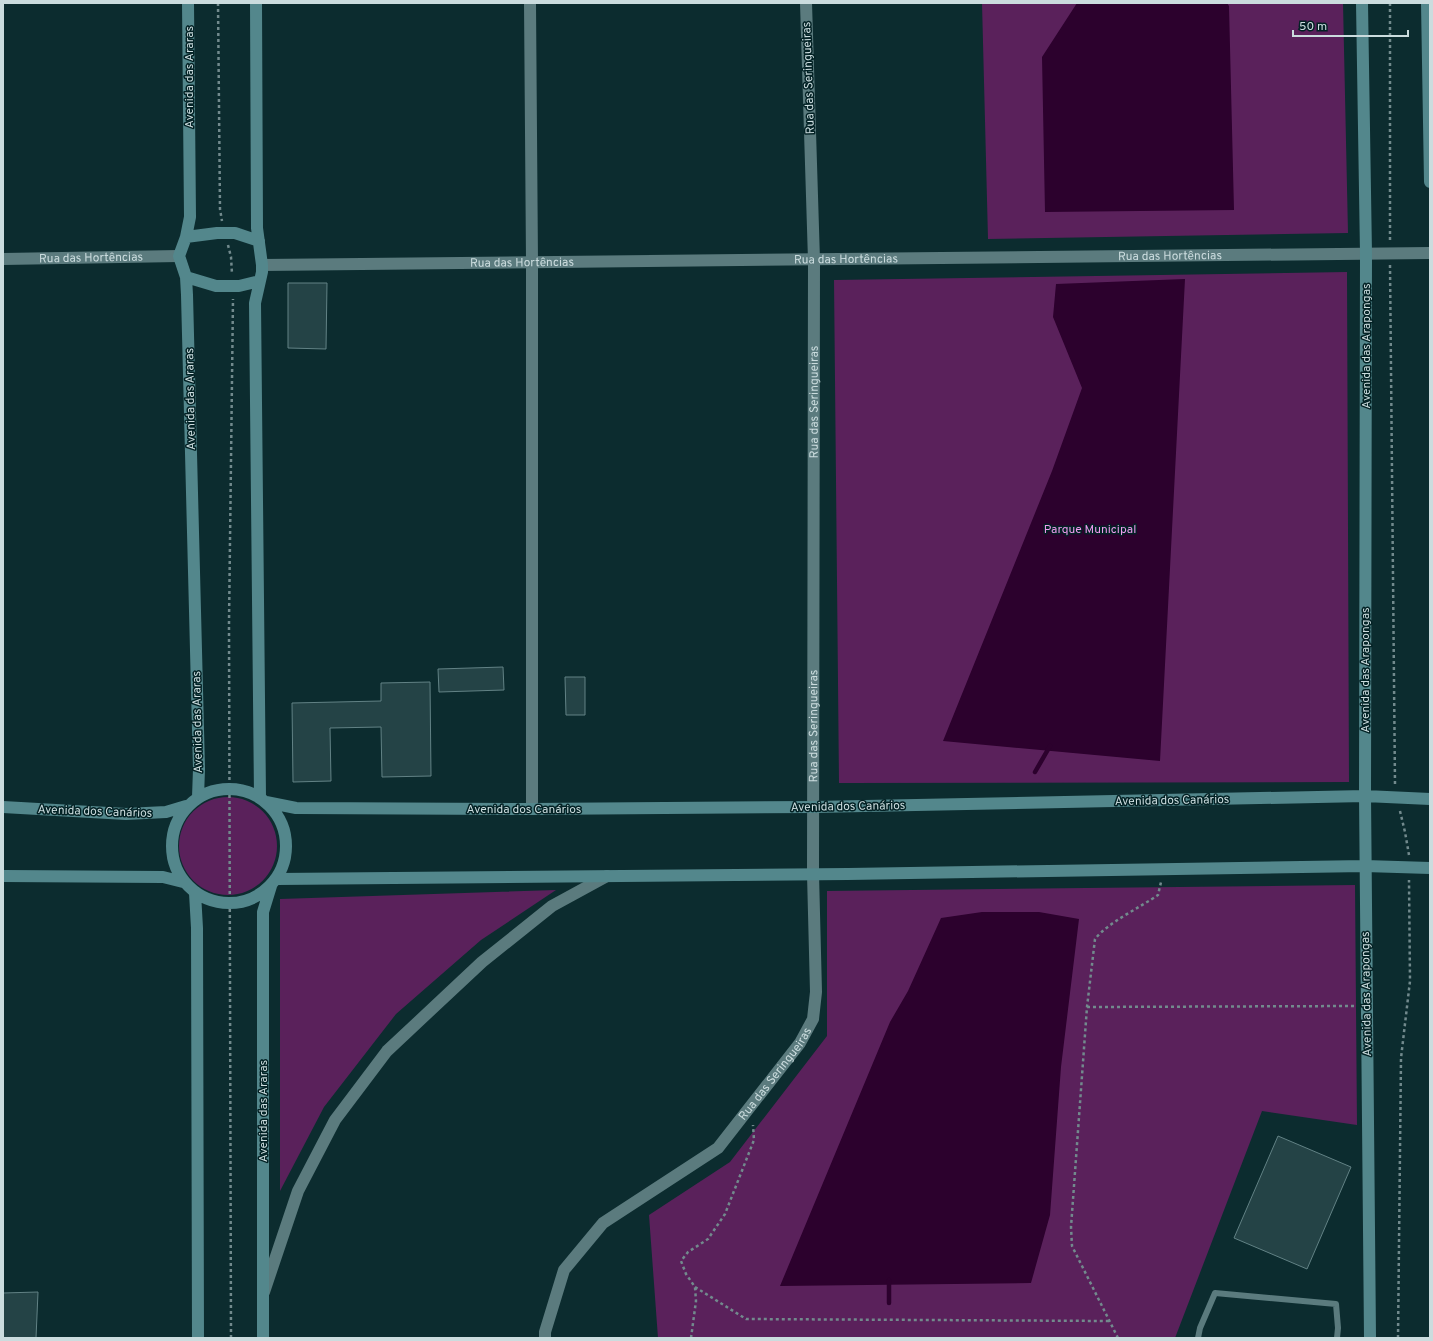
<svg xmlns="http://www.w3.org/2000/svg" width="1433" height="1341" font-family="Overpass,sans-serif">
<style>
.green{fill:#5a215b}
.water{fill:#2c012d}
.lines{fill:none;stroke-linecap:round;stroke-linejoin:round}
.stream{stroke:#2c012d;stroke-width:4.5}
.building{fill:#244346;stroke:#628285}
.path{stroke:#728a8d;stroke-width:2.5;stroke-dasharray:3 3;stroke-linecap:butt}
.lane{stroke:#5b7b7e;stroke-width:6}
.street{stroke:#5b7b7e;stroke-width:12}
.secondary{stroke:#53878c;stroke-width:12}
.labels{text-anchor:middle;stroke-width:3;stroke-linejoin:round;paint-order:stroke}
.street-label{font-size:12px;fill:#cbdcde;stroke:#032225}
.park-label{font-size:12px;fill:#f19bf0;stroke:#032225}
</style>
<rect width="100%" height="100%" fill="#0c2c2f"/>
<path class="green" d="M982 3H1343L1348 233 988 239Z
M1347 272 1349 782 839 783 834 280Z
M179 846a49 49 0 1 1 98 0a49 49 0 1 1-98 0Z
M1355 885 1357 1125 1262 1111 1175 1338H658L649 1215 730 1162 827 1036V891Z
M556 890 481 940 396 1014 324 1107 280 1191V899Z"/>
<path class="water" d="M1077 3H1227L1229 6 1234 210 1045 212 1042 57Z
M1185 279 1160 761 943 741 1052 471 1082 388 1053 317 1056 284Z
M982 912H1039L1079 919 1061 1067 1050 1215 1031 1283 780 1286 890 1022 908 991 941 918Z"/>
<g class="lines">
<path class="stream" d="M1035 772 1050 746
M889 1303V1280"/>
</g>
<path class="building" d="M288 283H327L326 349 288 348Z
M503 667 504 690 439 692 438 669Z
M565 677H585V715H566Z
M430 682 431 776 382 777 381 727 330 728 331 781 293 782 292 703 381 701V683Z
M1278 1136 1351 1167 1307 1269 1234 1238Z
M38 1292 36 1338H3V1293Z"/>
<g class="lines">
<path class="path" d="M218 3 220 209 222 221
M1390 3V240
M228 245 231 257 232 274
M1390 265 1395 784
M1400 811 1405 832 1409 855
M1087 1007 1355 1006
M695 1287 746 1319 1110 1321
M231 1338 229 623 233 299
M691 1338 696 1301 695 1287 686 1274 681 1261 688 1252 708 1239 725 1214 754 1140 753 1125
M1118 1338 1072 1246 1071 1227 1087 1007 1095 939C1107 923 1141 907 1158 895L1161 882
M1398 1338 1401 1058 1410 981 1409 880"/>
<path class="lane" d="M1198 1338 1200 1328 1215 1293 1336 1304 1338 1328 1337 1338"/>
<g class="street">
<path d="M530 3 532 262V809"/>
<path id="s1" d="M3 259 179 256"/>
<path id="s2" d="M262 265 1430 253"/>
<path d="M264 1292 298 1191 335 1120 387 1051 482 962 552 906 607 876"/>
<path id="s3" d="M545 1338V1332L564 1270 603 1223 718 1148 800 1043 813 1019 816 992 813 874 814 260 806 3"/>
</g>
<path class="secondary" d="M188 3 190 217 186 237 179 256 186 277 187 295 199 769 198 797
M256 3 257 228 262 265V272L255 303 260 797
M1362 3 1366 254 1365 796 1370 1338
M1427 3 1430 182
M186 237 217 233H235L259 241
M186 277 216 286H239L260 281
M172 846a57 57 0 1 1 114 0a57 57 0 1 1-114 0Z
M266 802 296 808 532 809 814 807 1365 796 1430 799
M3 807 126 814 166 812 186 806
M3 876 163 877 183 882
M277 879 848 874 1365 866 1430 868
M195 893 197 928 198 1338
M263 1338V912L271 886"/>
</g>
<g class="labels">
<g class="street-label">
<text transform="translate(189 77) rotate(-90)" y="4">Avenida das Araras</text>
<text transform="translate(808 78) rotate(-92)" y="4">Rua das Seringueiras</text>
<text dy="4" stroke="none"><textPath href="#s2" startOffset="908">Rua das Hortências</textPath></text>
<text dy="4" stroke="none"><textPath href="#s1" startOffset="88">Rua das Hortências</textPath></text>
<text dy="4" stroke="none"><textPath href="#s2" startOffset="584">Rua das Hortências</textPath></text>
<text dy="4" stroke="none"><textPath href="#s2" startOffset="260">Rua das Hortências</textPath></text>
<text transform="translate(1366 346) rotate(-90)" y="4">Avenida das Arapongas</text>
<text transform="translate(190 399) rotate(-91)" y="4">Avenida das Araras</text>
<text dy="4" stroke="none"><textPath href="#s3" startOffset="1047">Rua das Seringueiras</textPath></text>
<text transform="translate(1365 670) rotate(-90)" y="4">Avenida das Arapongas</text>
<text transform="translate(197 722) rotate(-91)" y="4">Avenida das Araras</text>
<text dy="4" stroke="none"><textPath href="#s3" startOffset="723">Rua das Seringueiras</textPath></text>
<text transform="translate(1172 800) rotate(-1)" y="4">Avenida dos Canários</text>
<text transform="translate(848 806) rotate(-1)" y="4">Avenida dos Canários</text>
<text x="524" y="813">Avenida dos Canários</text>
<text transform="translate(95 811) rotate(2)" y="4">Avenida dos Canários</text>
<text transform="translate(1366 994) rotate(-91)" y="4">Avenida das Arapongas</text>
<text dy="4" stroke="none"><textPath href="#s3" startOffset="363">Rua das Seringueiras</textPath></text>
<text transform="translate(263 1111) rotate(-90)" y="4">Avenida das Araras</text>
</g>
<g class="park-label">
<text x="1090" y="533">Parque Municipal</text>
</g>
</g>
<rect width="1433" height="1341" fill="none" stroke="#cbdcde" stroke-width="8"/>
<path d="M1293 30v6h115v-6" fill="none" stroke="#cbdcde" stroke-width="2"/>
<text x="1299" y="30" font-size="12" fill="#cbdcde" stroke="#032225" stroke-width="3" paint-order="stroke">50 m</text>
</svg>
